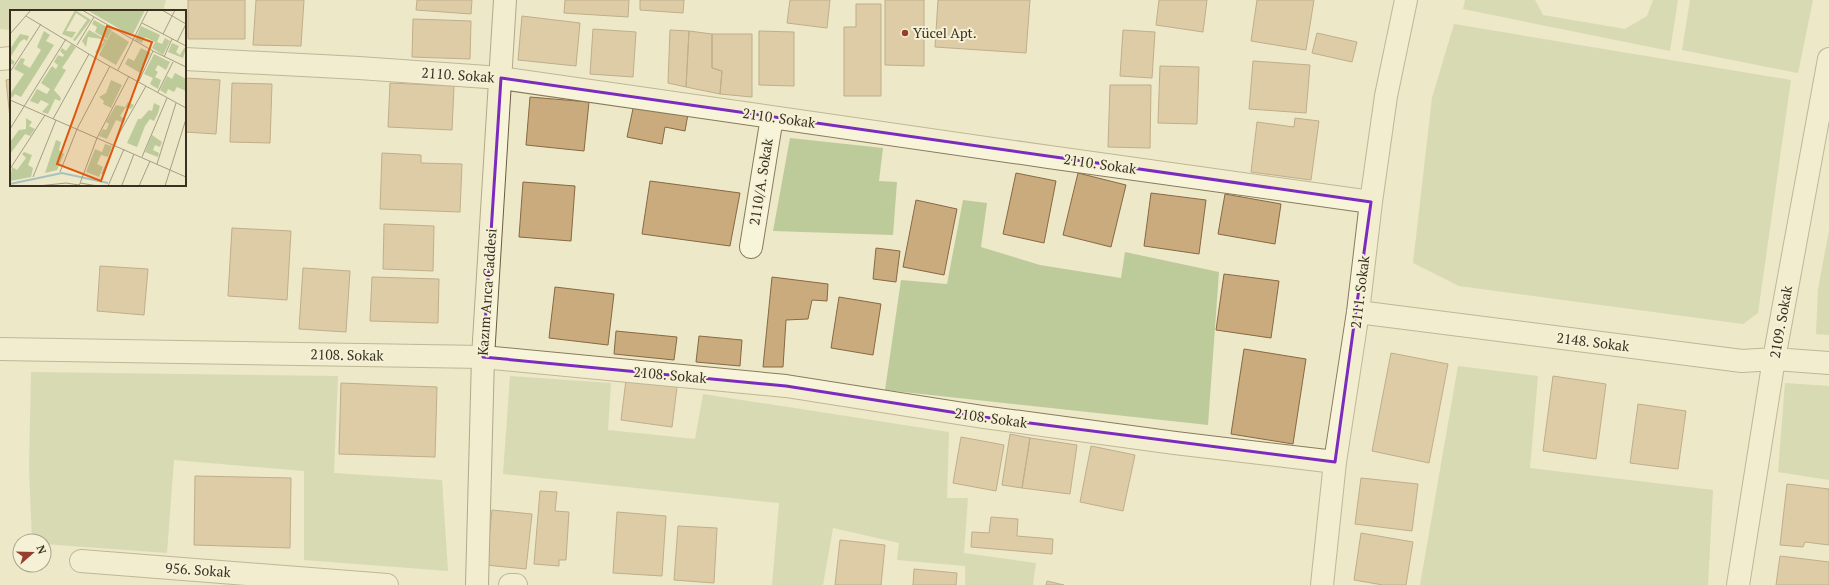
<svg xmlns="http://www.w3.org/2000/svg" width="1829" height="585" font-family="'PT Serif',serif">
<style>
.green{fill:#bdcb9b}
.building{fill:#caab7e;stroke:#876943}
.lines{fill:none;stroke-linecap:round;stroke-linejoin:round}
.street-casing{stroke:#887b5d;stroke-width:24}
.secondary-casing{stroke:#6a5c40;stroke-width:24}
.street{stroke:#f8f4da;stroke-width:22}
.secondary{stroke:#f8f4da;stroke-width:22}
.marked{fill:none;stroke:#7b2cbf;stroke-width:3;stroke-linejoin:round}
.poi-dot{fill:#963f2e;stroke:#f5f1d6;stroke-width:1.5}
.labels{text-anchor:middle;stroke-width:4;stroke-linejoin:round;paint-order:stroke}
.poi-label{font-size:14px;fill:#393020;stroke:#f5f1d6;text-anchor:start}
.street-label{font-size:14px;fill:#393020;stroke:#f5f1d6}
.inset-river{fill:none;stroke:#a8c1be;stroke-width:2}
.inset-road{fill:none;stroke:#a59e84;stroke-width:1}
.view{fill:#df570d;fill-opacity:0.15;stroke:#df570d;stroke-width:2}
.inset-edge{fill:none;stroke:#393020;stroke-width:2}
</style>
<rect width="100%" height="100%" fill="#ede8c7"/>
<path class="green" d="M0 0H166L163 11H11V30L0 29Z
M1465 0H1535L1543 15 1625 29 1647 16 1653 0H1678L1670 51 1463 9Z
M1690 0H1813L1798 73 1682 50Z
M1454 24 1791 80 1758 313 1743 324 1459 286 1413 263 1432 98Z
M790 138 883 148 879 181 897 182 893 235 773 231Z
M963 200 987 203 981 247 1040 265 1121 278 1125 252 1219 272 1208 425 885 390 901 280 947 284Z
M1829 230V335L1816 334 1818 289Z
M1458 366 1538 376 1530 468 1713 490 1708 585H1420Z
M31 372 338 376 334 473 442 480 448 571 304 560V471L174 460 167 553 44 544V541H32L29 469Z
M510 376 611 383 608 430 695 439 703 394 949 432 947 498H968L964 553 1036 563 1033 585H965V566L897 560 899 543 833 528 823 585H772L779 503 503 474Z
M1785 383 1829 386V480L1778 472Z"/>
<path class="building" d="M188 0H245V39H188Z
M256 0H304L301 46 253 45Z
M417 0H472L471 14 416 10Z
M565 0H629L628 17 564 13Z
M640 0H684L683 13 640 10Z
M790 0H830L827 28 787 23Z
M885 0H924V66L885 65Z
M938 0H1030L1026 53 935 47Z
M1159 0H1207L1203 32 1156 25Z
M1257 0H1314L1306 50 1251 41Z
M856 4H881V96H844V27H856Z
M522 16 580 23 576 66 518 60Z
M413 19 471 21 470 59 412 57Z
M593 29 636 32 633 77 590 74Z
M670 30 689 31 686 87 668 83Z
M1123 30 1155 32 1152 78 1120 76Z
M689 31 712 34V68L722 71 720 94 686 87Z
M759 31 794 32V86L759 85Z
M1317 33 1357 42 1352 62 1312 53Z
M712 34H752V97L720 94 722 71 712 68Z
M1253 61 1310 65 1306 113 1249 109Z
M1160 66 1199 67 1197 124 1158 123Z
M185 78 220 80 216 134 185 132Z
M11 79V128L6 80Z
M232 83 272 84 270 143 230 142Z
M390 83 454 86 452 130 388 127Z
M1110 85H1151L1150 148 1108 147Z
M530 97 589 102 584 151 526 145Z
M634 104 688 114 685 131 665 127 662 144 627 137Z
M1295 118 1319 121 1311 180 1251 172 1257 122 1294 127Z
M382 153 421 155V163L462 164 460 212 380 209Z
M1016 173 1056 181 1044 243 1003 234Z
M1078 173 1126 185 1111 247 1063 235Z
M650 181 740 193 730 246 642 234Z
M523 182 575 186 571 241 519 237Z
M1151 193 1206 200 1199 254 1144 246Z
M1225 194 1281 204 1275 244 1218 234Z
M916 200 957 209 944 275 903 267Z
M384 224 434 226 433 271 383 269Z
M232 228 291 231 287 300 228 296Z
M876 248 900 251 896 282 873 279Z
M100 266 148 269 144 315 97 311Z
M303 268 350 271 346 332 299 329Z
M1224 274 1279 281 1271 338 1216 330Z
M372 277 439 279 438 323 370 321Z
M772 277 828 284 827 301 812 300 808 319 786 320 783 367H763Z
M555 287 614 294 608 345 549 338Z
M839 297 881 304 873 355 831 348Z
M616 331 677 337 674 360 614 354Z
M699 336 742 340 740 366 696 362Z
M1244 349 1306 359 1293 444 1231 434Z
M1391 353 1448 364 1429 463 1372 451Z
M1553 376 1606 384 1596 459 1543 451Z
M626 380 677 387 672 427 621 420Z
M341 383 437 387 435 457 339 454Z
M1638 404 1686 411 1678 469 1630 463Z
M1010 434 1030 438 1022 488 1002 485Z
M961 437 1004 445 996 491 953 483Z
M1030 438 1077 445 1070 494 1022 488Z
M1091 446 1135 455 1123 511 1080 502Z
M195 476 291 478 290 548 194 545Z
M1361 478 1418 484 1412 531 1355 524Z
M1787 484 1829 489V545L1805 542 1803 547 1780 545Z
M540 491 557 492 555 511 569 512 566 560H559V566L534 564Z
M492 510 532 514 526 569 486 565Z
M617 512 666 516 662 576 613 573Z
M991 517 1018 519 1017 536 1053 539 1052 554 971 547 972 532 989 533Z
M678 526 717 528 714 583 674 580Z
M1361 533 1413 542 1406 585H1383L1354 580Z
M840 540 885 545 881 585H835Z
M1780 556 1829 562V585H1776Z
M914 569 957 573 956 585H913Z
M1047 581 1064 585H1046Z"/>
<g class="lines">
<g class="street-casing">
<path id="street" d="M0 59 11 58
M185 59 359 68 501 78 1049 157 1371 202
M751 247 772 117
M1358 312 1742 361 1774 359 1829 363
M0 349 483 357 786 386 983 417 1175 443 1335 462
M81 561 387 585
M510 585H516
M1322 585 1335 462 1358 312 1371 202 1386 96 1406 0
M1738 585 1774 359 1829 59"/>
</g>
<g class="secondary-casing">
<path id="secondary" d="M477 585 483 357 505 0"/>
</g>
<use href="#street" class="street"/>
<use href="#secondary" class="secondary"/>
</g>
<path d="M0 0H1829V585H0ZM501 78 1371 202 1335 462 983 417 786 386 483 357Z" fill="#ede8c7" fill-opacity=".55" fill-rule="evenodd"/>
<path class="marked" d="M501 78 1371 202 1335 462 983 417 786 386 483 357Z"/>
<circle class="poi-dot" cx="905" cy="33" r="4"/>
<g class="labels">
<g class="poi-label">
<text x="913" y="38">Yücel Apt.</text>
</g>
<g class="street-label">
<text transform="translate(458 75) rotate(4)" y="5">2110. Sokak</text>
<text transform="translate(779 118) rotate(8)" y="5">2110. Sokak</text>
<text transform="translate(1100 164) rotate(8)" y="5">2110. Sokak</text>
<text transform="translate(761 182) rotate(-81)" y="5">2110/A. Sokak</text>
<text transform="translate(487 292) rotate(-86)" y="5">Kazım Arıca Caddesi</text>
<text transform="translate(1360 292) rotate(-83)" y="5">2111. Sokak</text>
<text transform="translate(1781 322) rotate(-80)" y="5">2109. Sokak</text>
<text transform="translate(1593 342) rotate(7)" y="5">2148. Sokak</text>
<text transform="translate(347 355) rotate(1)" y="5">2108. Sokak</text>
<text transform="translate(670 375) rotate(5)" y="5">2108. Sokak</text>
<text transform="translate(991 418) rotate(8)" y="5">2108. Sokak</text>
<text transform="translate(198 570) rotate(4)" y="5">956. Sokak</text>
</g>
</g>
<g transform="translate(10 10)">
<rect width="176" height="176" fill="#ede8c7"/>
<path d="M65 0 81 10 65 31 63 30 77 10 66 3 56 21 66 22 62 28 52 24ZM77 0H135L122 26ZM84 10 102 20 97 29 85 22 87 17 82 14ZM131 16 150 25 147 32 152 34 155 28 160 31 153 45 142 38 145 32 135 27 132 33 125 30ZM79 20 97 30 88 44 85 42 94 32 92 29 78 27 76 37 72 31ZM34 21 40 25 36 31 44 35 11 87 5 84 2 88 0 84 14 64 4 59 11 48 15 49 13 54 20 58 31 40 27 37ZM102 21 119 32 106 55 89 45ZM10 24 19 26 17 31 14 29 10 32 0 48 5 52 3 55 0 53V39ZM162 33 169 36 166 42 170 45 174 38H176L173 48 158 42ZM61 34 66 37 52 58 56 60 44 80 51 88 50 91 45 89 38 104 32 102 39 94 31 90 28 94 20 91 27 79 37 84 40 79 31 73 42 56 46 59 48 55 44 52 48 45 53 47 54 45 50 41 52 38 56 41ZM131 38 141 43 130 63 115 54 118 48 124 51ZM144 44 160 52 156 60 148 55 145 60 148 62 145 67 151 70 148 79 140 74 143 68 134 64ZM165 63 176 69V81L167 77 164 82 158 79 156 84 150 80 157 66 162 69ZM101 70 112 75 101 98 93 94 94 91 89 87 96 83ZM118 92 124 95 121 99 116 97 110 106 115 109 114 113 106 110 97 129 89 126 93 119 96 120 99 114 96 112 106 95 115 97ZM144 93 150 96 148 103 144 111 140 109 135 116 127 137 117 133 128 109H131L139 100 142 101ZM16 108 22 112 19 116 25 119 20 126 15 124 0 144V132L9 120 16 119ZM142 125 152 132 150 137 145 135 143 140 149 143 148 147 135 142ZM46 130 51 132 49 140 54 144 47 160 35 163ZM95 134 102 136 98 147 91 145 87 154 93 157 89 167 76 162 85 139 92 142ZM14 142 22 145 18 155 23 158 21 167 0 171 2 157 7 160 16 148 12 144Z" fill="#bdcb9b"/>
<path class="inset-river" d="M0 174 52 163 98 173"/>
<path class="inset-road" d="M72 0 143 41 176 57M152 0 176 14M16 6 92 52 176 98M132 13 176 36M0 24 21 0M153 24 165 0M167 32 176 14M67 35 84 7M154 47 162 29M108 60 138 0M0 62 31 14M129 71 143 41M148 82 163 52M0 90 176 167M43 109 79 44M0 119 56 29M132 147 157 88M147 154 166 93M0 159 35 105M50 162 67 119 100 56M92 164 110 122 136 76M23 167 46 110M70 173 88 176M112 175 124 144M28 176 56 173 69 175M69 176 87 128 119 66M98 176 114 139M129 176 140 151M155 176 176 109"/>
<path class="view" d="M97 16 142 32 91 171 47 154Z"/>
<rect width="176" height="176" class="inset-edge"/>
</g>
<g transform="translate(32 553) rotate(70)"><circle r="19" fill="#f5f1d6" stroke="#aaa48d"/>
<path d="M0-3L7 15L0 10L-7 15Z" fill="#963f2e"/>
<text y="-6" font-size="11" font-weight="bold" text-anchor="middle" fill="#393020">N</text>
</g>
</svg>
